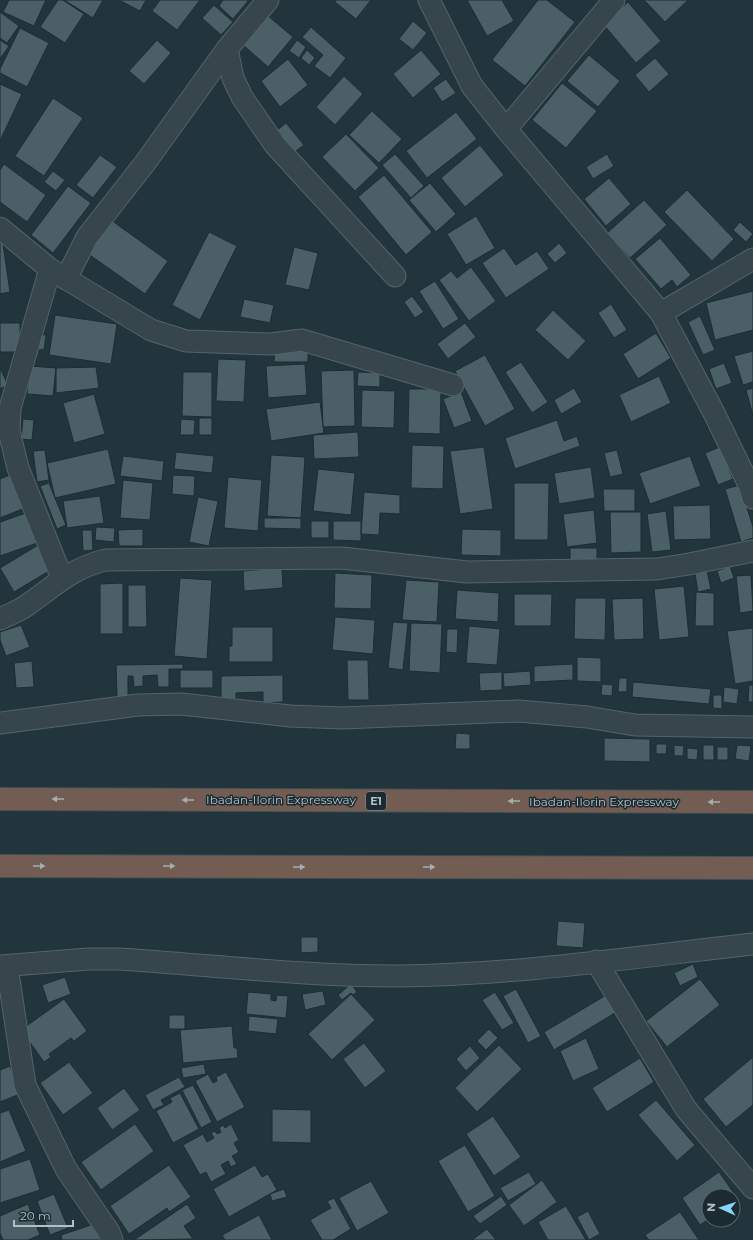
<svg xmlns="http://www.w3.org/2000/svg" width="753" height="1240" font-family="Montserrat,sans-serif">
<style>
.building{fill:#4b5f67;stroke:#1d2d33}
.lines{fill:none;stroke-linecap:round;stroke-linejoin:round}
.minor-casing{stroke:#54646a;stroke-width:23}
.motorway-casing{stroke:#415157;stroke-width:24}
.minor{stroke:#36464c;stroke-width:21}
.motorway{stroke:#735d53;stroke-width:22}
.oneway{fill:#a5adb1}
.labels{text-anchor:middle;stroke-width:3;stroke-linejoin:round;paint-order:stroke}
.shield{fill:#1b2b31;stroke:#85949b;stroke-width:1}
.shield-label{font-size:11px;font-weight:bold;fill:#b2c1c8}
.street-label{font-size:12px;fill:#b2c1c8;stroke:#1b2b31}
</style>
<rect width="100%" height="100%" fill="#22353c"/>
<path class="building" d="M9 0H46L34 26 3 12Z
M58 0H63L84 14 65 43 40 27Z
M64 0H103L93 18Z
M119 0H146L140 11Z
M160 0H200L177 30 152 11Z
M223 0H248V1L233 19 219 6Z
M336 0H371L356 19 335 2Z
M467 0H502L514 21 487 36Z
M538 0H547L575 22 525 86 492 60Z
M644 0H688L665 22Z
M628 2 661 41 636 63 603 24Z
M214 5 233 22 221 35 202 18Z
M0 12 19 26 7 43 0 38Z
M267 15 293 37 268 67 242 44Z
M413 21 427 33 413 50 399 39Z
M311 27 346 58 330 78 314 66 323 55 302 37Z
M20 28 49 43 27 87 0 73V69Z
M0 40 9 46 0 59Z
M157 40 171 53 144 84 129 71Z
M297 40 306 47 299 58 289 51Z
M307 50 315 58 309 65 301 58Z
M421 50 441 74 413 98 393 74Z
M589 55 620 81 598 107 567 81Z
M655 58 669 74 649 92 635 75Z
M288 59 308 85 280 107 261 81Z
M344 76 363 94 335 125 316 107Z
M446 79 456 93 442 102 433 88Z
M562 83 597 111 566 148 532 120Z
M0 84 22 94 0 141Z
M53 98 83 118 44 176 15 156Z
M372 111 402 139 379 163 349 135Z
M456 112 477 139 427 178 406 151Z
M286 123 304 145 293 153 276 131Z
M346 134 379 168 355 191 322 157Z
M480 145 504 175 465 207 441 178Z
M395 154 424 186 411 198 382 165Z
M607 154 614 166 593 179 586 167Z
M100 155 117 167 93 198 76 185Z
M4 164 46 195 27 222 0 202V170Z
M53 171 65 180 56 191 44 182Z
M384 175 432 232 406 255 358 197Z
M609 178 631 204 606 226 584 199Z
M430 183 456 214 436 232 409 200Z
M68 186 91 203 53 253 31 235Z
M687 190 734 239 712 261 664 212Z
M644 200 667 225 630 258 607 233Z
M476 216 495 248 466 265 447 234Z
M111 220 168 261 145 294 87 253Z
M740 222 753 234 746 242 733 230Z
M209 232 237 246 200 320 172 305Z
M0 237H2L10 292 0 294Z
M660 238 691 275 677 287 672 280 661 289 635 259Z
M559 243 567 253 555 263 547 254Z
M294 247 318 253 309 290 285 285Z
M504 248 516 265 537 251 549 269 506 298 482 263Z
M471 267 496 301 469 321 439 280 451 271 457 278Z
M435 281 459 319 443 329 419 291Z
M753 291V330L715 340 706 303Z
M412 296 424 312 415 318 404 302Z
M244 299 274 305 270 323 240 317Z
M611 304 627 330 614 338 598 313Z
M553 310 586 341 568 360 535 330Z
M55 315 117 324 111 364 49 355Z
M700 316 715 350 703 355 688 322Z
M0 323H20V352H0Z
M465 323 476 337 448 359 437 344Z
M656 333 671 358 638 379 623 354Z
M33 334 46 335 44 350 32 349Z
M275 347 308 348V362H274Z
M753 351V382L743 385 734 356Z
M485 355 515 409 485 426 455 371Z
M218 359 246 360 244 402 216 401Z
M521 362 548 402 532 413 505 372Z
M724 363 732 383 716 389 709 369Z
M305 364 307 395 268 398 266 366Z
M30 366 56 368 53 396 27 394Z
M96 367 99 388 56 393V368Z
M0 368 8 385 0 389Z
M354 370 355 426 323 427 321 371Z
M183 372H212V417L182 416Z
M358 372 380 373V387L357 386Z
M659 376 671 403 631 422 619 395Z
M574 388 582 402 561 414 554 400Z
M753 388V416L746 390Z
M409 389H441L440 434 408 433Z
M362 390 395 391 394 428 361 427Z
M461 392 472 421 454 428 443 399Z
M94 394 105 434 74 443 63 403Z
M320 402 324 433 271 441 266 409Z
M199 418H212V435H199Z
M23 419 34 420 32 440 21 439Z
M181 419 195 420 194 435H180Z
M557 420 564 441 577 436 580 446 515 469 505 438Z
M358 432 359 457 314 459 313 435Z
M412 445 444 446 443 489 411 488Z
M484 447 493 509 460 514 450 451Z
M720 447 733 479 718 485 705 453Z
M108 449 116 484 55 498 47 463Z
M45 450 49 480 37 482 33 451Z
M617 450 623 474 610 477 604 453Z
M176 452 214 456 212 473 174 469Z
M271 455 305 457 301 518 267 516Z
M123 456 164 461 162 481 120 476Z
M690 456 701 486 650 504 639 473Z
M591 467 595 498 559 504 554 473Z
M318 469 355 473 351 515 313 511Z
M17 472 30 506 0 518V479Z
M173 475 195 476 194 496 172 494Z
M228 477 262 480 258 531 224 528Z
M123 480 153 483 150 520 120 518Z
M49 483 66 525 57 529 40 486Z
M514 483H549L548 540H514Z
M740 485 753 527V538L741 542 725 489Z
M603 489H635V511H604Z
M364 492 400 495V514L380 513 379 535 361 534Z
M100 496 104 523 67 528 63 501Z
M198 497 218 501 209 546 189 542Z
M710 505 711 539 674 540 673 506Z
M594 510 597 543 567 547 563 514Z
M666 511 671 550 652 552 647 514Z
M29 512 40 542 0 556V522Z
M610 512H641V552L611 553Z
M264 518H301V529L264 528Z
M311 521H329V538H311Z
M333 521H361V541L333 540Z
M96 527 115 528 114 542 95 540Z
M143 529V546H119L118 530Z
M462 529 501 530V556L461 555Z
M82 530H92L93 550 83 551Z
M40 544 54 568 14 592 0 568Z
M570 548H597V561H570Z
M730 566 734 578 721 583 717 571Z
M282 568 283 588 244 591 243 571Z
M707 571 711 589 698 592 695 574Z
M335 573 372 575 371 609 334 608Z
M751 575 753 611 740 613 736 576Z
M180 578 212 580 207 659 174 656Z
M406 580 439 582 437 622 402 620Z
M123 583V634H100V584Z
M128 585H146L147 627H128Z
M684 586 689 637 659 640 654 589Z
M457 590 499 593 498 622 455 619Z
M696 592 714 593V626H695Z
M514 594H552L551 626H514Z
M575 598H606L605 640 574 639Z
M643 598 644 639 614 640 612 599Z
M335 617 375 620 373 654 332 650Z
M393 622 408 623 403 670 388 668Z
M411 623 442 624 440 673 409 671Z
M21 625 30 647 6 656 0 640V632Z
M469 626 500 629 497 665 466 663Z
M232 627H273V662H229V646H232Z
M753 628V681L735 684 727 631Z
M447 629H458L457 653 446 652Z
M577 657 601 658V682L577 681Z
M347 660H368L369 700H348Z
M32 661 34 687 16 688 14 663Z
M183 664V669H169V687H158L157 675 143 676V686L134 687 133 676H128V697H117L116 665Z
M573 664V680L534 682V666Z
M180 670H213V688H180Z
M530 671 531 685 504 687 503 673Z
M502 672V690L480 691 479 673Z
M283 675V702L263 703V692L236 693V699H221V676Z
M619 678H627V692H618Z
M633 682 711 689 709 704 632 697Z
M602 684 613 685 612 696 601 695Z
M749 685H753V702H748Z
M724 687 739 689 737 704 723 702Z
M713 695H722V709L713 708Z
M456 733 470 734V749H455Z
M604 738 650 739V762L604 761Z
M656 744H667L666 754H656Z
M674 745 684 746 683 756H674Z
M703 745H714V760H703Z
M737 745 751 746 749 761 735 759Z
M717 747H728V760H717Z
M687 748 698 749 697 760 687 759Z
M558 921 585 923 583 948 556 946Z
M301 937H318V952L301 953Z
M693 964 698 977 680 986 674 973Z
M65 977 71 994 48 1003 42 985Z
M700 979 720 1005 667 1047 646 1021Z
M351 984 357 992 353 995 351 993 342 1000 338 995Z
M516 989 541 1036 528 1043 503 996Z
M323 991 326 1005 305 1010 302 994Z
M248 992 271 994V1000L276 1001 277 995 288 996 286 1018 246 1014Z
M495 992 514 1023 502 1030 482 1000Z
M351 994 375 1020 332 1060 308 1034Z
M608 994 618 1011 554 1050 544 1032Z
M64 999 87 1031 74 1041 71 1038 49 1054 51 1057 44 1062 21 1030Z
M169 1015H185V1029H169Z
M249 1016 278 1019 276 1034 248 1031Z
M232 1026 234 1048H237L238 1058 183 1063 180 1030Z
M489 1029 498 1038 486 1050 477 1041Z
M586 1038 599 1069 573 1081 560 1051Z
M364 1043 386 1071 365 1088 343 1059Z
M499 1045 522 1069 477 1112 455 1088Z
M470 1046 480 1058 466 1071 456 1059Z
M753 1057V1105L726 1127 703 1099Z
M640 1058 654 1082 607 1112 592 1088Z
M69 1062 93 1093 63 1115 40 1083Z
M204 1064 206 1074 183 1078 181 1068Z
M10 1066 20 1094 0 1102V1070Z
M226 1072 245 1107 217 1122 195 1081 208 1074 213 1083 217 1081 216 1077Z
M179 1077 185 1087 161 1100 164 1105 153 1110 145 1095Z
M193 1085 212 1122 201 1128 182 1090Z
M124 1088 140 1110 112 1130 97 1108Z
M180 1093 199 1129 173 1143 156 1111 172 1102 170 1098Z
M656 1100 695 1145 677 1161 638 1115Z
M272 1109 311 1110V1143L272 1142Z
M9 1110 26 1151 0 1162V1113Z
M493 1116 521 1157 494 1176 466 1134Z
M135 1124 154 1151 101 1190 81 1162Z
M231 1124 239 1140 234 1143 239 1152 232 1156 237 1164 231 1167 228 1161 221 1165 226 1174 211 1182 206 1172 200 1175 183 1145 203 1134 207 1142 214 1138 211 1133 215 1131 217 1134 221 1132 219 1128 223 1125 225 1128Z
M465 1145 495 1196 468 1212 438 1161Z
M30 1159 40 1190 0 1203V1169Z
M169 1165 191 1197 169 1212 167 1208 129 1234 110 1206Z
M255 1165 262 1177 268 1174 277 1190 229 1217 213 1189Z
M529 1172 536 1184 508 1201 500 1188Z
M719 1172 738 1199 733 1202V1196H709V1219L700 1225 682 1198Z
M542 1180 557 1202 524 1226 509 1205Z
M371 1181 389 1213 357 1231 339 1198Z
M284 1189 287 1197 272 1201 270 1194Z
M54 1194 68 1228 50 1235 37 1201Z
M501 1196 507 1205 480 1224 473 1216Z
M334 1198 351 1229 333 1240H322L310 1220 331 1208 327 1201Z
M28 1204 40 1235 28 1240H3L0 1233V1216Z
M187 1204 196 1218 184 1226 193 1239 134 1240Z
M566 1206 586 1240H548L538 1222Z
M588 1211 600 1234 589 1240 577 1217Z
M680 1212 699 1240H649L645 1235Z
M259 1215 272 1240H225L222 1235Z
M94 1224 100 1240H62L61 1235Z
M487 1229 496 1240H472Z"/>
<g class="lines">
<g class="minor-casing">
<path id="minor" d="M429 0 472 86 506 129 661 313 714 413 750 487 753 498
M227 49 233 78 242 97 275 145 395 276
M506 129 614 0
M0 228 50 269 151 330 186 341 271 344 302 340 453 385
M50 269 10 408 9 431 18 468 62 578
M66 279 87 237 145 163 227 49 268 0
M661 313 753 259
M0 619C10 614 22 610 30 603 57 584 71 569 105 560L342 558 467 572 657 569 689 564 753 551
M0 723 138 705 181 704 290 716 342 718 519 711 587 717 635 725 753 727
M596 961 686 1109 753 1188
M0 966 88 959H119C211 965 304 976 397 976 516 975 635 957 753 944
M7 966 25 1085 66 1169 109 1232 112 1240"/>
</g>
<g class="motorway-casing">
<path id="motorway" d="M0 799 753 802
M0 866 753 868"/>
</g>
<use href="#minor" class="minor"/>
<use href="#motorway" class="motorway"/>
</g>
<defs><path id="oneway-solid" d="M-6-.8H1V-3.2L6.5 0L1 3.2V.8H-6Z"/></defs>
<g class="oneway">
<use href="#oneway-solid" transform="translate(58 799) rotate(-180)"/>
<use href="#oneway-solid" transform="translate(188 800) rotate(-180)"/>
<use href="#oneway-solid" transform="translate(514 801) rotate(-180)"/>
<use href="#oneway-solid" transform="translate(714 802) rotate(-180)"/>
<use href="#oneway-solid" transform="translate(39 866)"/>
<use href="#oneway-solid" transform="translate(169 866)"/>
<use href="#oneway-solid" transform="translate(299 867)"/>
<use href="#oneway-solid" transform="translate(429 867)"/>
</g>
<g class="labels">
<rect class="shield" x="366" y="792" width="20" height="18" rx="3"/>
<g class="shield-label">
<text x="376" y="805">E1</text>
</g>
<g class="street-label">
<text x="281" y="804">Ibadan-Ilorin Expressway</text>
<text x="604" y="806">Ibadan-Ilorin Expressway</text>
</g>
</g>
<g transform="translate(721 1208) rotate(273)"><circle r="19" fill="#1b2b31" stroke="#57676d"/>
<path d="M0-3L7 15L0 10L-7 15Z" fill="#85d4fa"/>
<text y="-6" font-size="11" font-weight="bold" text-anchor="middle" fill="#b2c1c8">N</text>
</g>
<path d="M14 1220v6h59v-6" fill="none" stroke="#b2c1c8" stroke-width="2"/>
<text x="20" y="1220" font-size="12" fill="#b2c1c8" stroke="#1b2b31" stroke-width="3" paint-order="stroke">20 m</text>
</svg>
